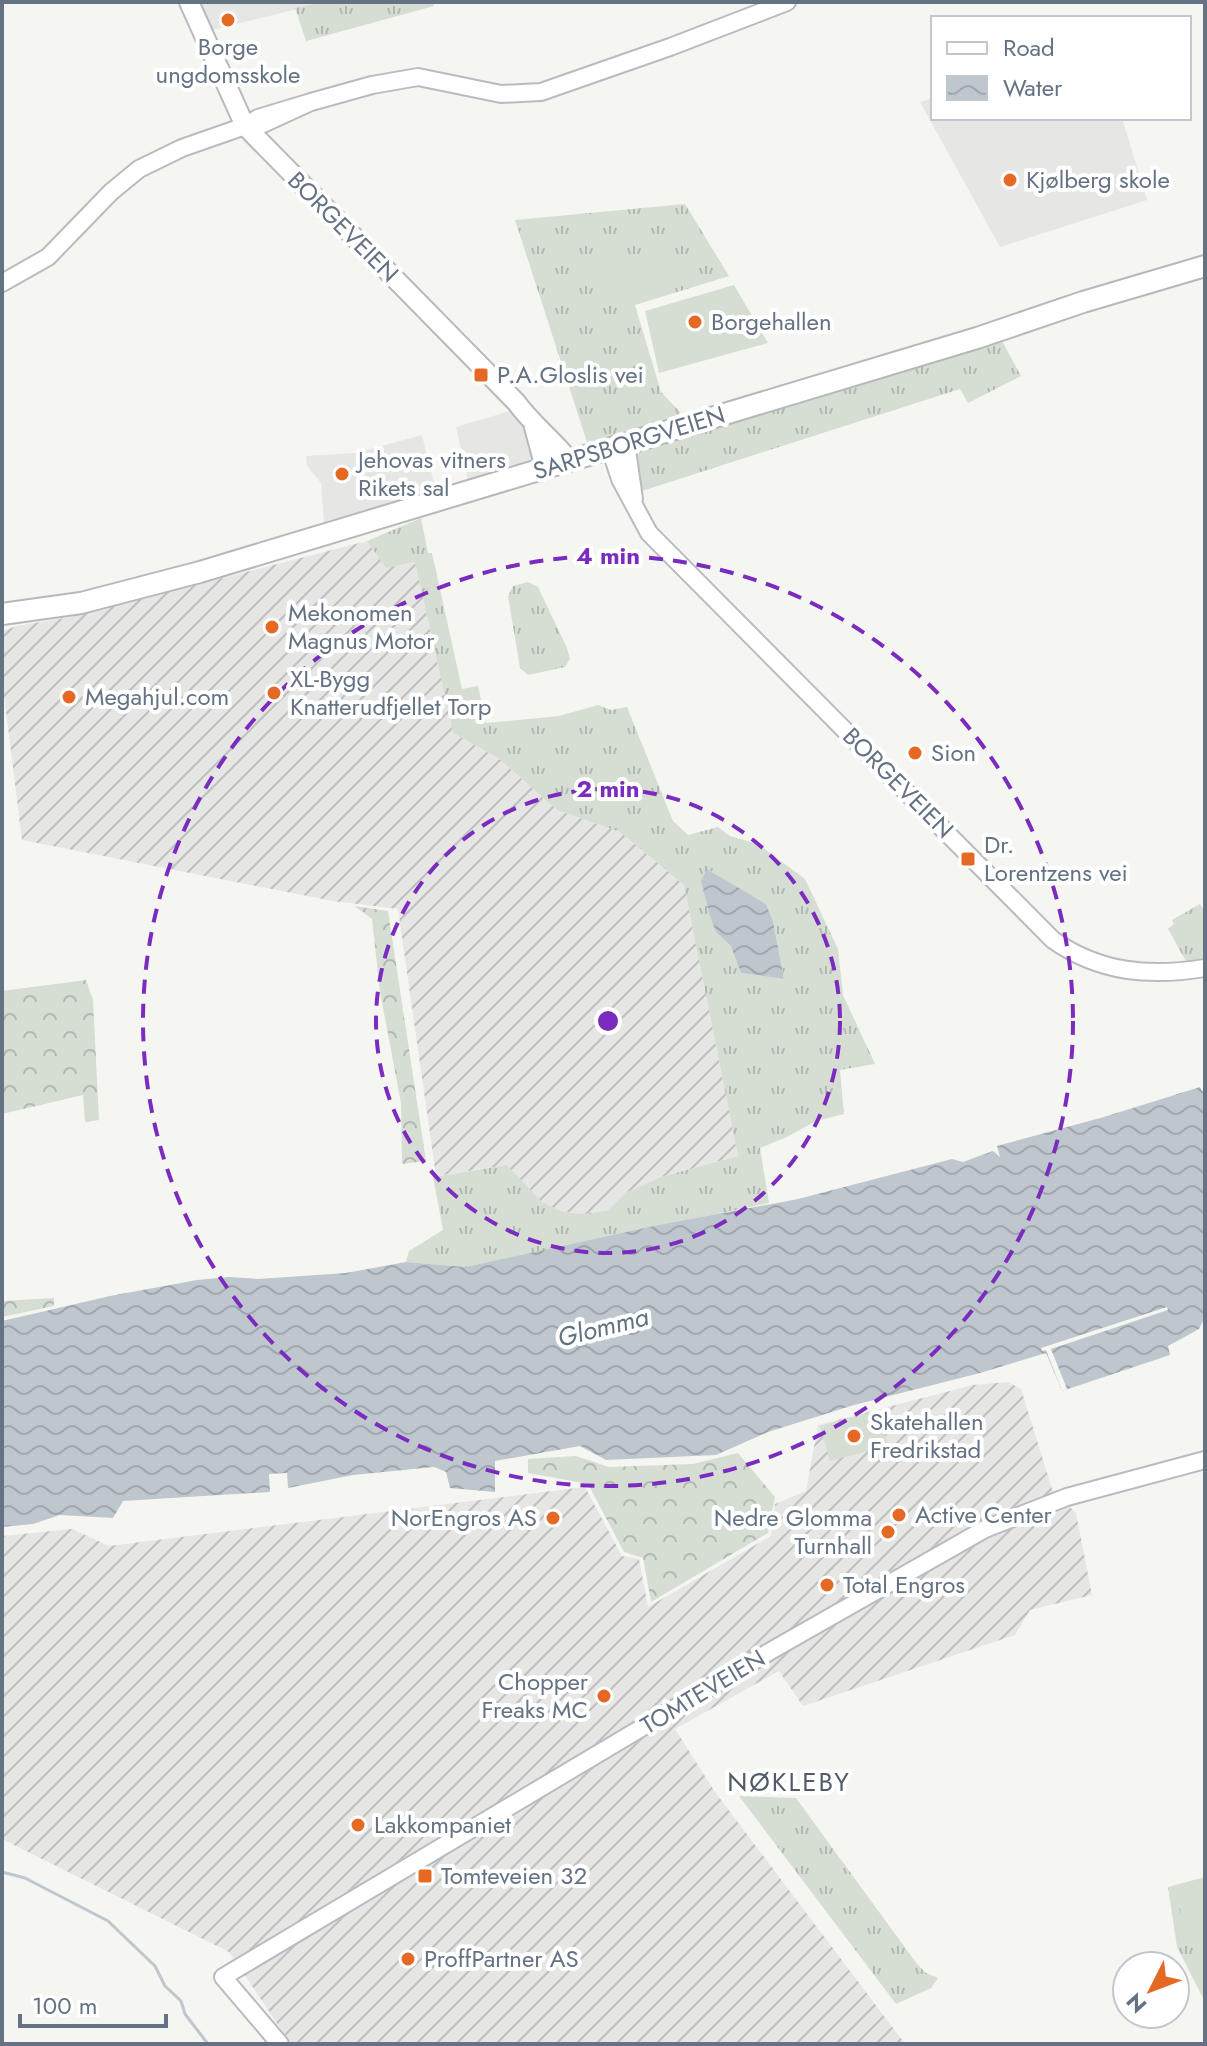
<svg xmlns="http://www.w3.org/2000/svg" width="1207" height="2046" font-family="Jost,sans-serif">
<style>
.built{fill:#e6e7e5}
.industrial{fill:url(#industrial-furrows)}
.grass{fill:url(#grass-tufts);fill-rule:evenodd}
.forest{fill:url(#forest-crowns)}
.pitch{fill:#d6ddd3}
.water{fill:url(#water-waves)}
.pier{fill:#f5f6f2}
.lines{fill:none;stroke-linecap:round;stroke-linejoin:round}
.stream{stroke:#bec7cd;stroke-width:3}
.secondary-casing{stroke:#b8bbc0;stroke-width:20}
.primary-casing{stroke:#b6b9be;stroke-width:22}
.highway-casing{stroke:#b6b8bc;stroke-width:24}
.secondary{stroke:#fff;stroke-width:16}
.primary{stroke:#fff;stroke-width:18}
.highway{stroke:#fff;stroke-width:20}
.ring{fill:none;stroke:#7b2cbf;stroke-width:4;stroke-dasharray:14 10}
.poi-dot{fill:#e56823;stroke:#fff;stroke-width:3}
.labels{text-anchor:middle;stroke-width:8;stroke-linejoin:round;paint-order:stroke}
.poi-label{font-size:24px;fill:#647283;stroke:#fff;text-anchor:start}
.street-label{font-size:24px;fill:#647283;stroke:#fff}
.water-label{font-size:26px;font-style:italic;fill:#5f7380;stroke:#fff}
.neighbourhood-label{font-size:26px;letter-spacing:2px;fill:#525c68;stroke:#fff}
.centre{fill:#7b2cbf;stroke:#fff;stroke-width:4}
.ring-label{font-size:24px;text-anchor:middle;font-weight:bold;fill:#7b2cbf;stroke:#fff;stroke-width:8;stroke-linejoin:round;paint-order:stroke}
</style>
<defs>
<pattern id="industrial-furrows" width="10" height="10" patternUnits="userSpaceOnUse" patternTransform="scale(2)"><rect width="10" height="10" fill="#e6e7e5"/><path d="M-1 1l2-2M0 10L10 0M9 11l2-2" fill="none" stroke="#bec0bf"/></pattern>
<pattern id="grass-tufts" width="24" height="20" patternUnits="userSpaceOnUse" patternTransform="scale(2)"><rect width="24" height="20" fill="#d6ddd3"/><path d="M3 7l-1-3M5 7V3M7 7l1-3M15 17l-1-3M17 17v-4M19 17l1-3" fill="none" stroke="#b1b8b1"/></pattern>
<pattern id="forest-crowns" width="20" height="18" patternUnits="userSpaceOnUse" patternTransform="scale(2)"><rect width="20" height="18" fill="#d6ddd3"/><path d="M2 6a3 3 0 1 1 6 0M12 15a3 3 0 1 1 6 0" fill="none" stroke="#b1b8b1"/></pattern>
<pattern id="water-waves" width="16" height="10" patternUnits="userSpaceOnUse" patternTransform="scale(2)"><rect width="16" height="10" fill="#bec7cd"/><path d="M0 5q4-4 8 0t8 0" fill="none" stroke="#9ea6ac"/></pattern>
</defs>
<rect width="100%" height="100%" fill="#f5f6f2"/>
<path class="built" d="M196 2H326L208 31Z
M933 98V118H1122L1147 200 1000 247 920 102Z
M513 410 533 439 535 450 532 460 523 466 469 484 456 427Z
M422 435 436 491 324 522 321 483 307 466 306 456 356 453Z"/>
<path class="industrial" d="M367 541 386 568 415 562 453 733 498 758 557 810 620 832 684 885 738 1156 661 1177 625 1193 609 1210 584 1214 563 1212 541 1202 507 1165 436 1176 398 909 333 901 22 840 2 679V631L17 626 71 617Z
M1008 1382 1021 1389 1053 1492 1076 1513 1092 1595 1030 1610 1015 1635 803 1706 779 1671 675 1729 715 1792 905 2044H291L229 1952 2 1839V1536L72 1529 109 1546 585 1487 622 1556 639 1559 648 1607 771 1536 775 1504 806 1491 818 1425 973 1385Z"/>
<path class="grass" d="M326 2H432L434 6 306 41 295 8Z
M685 204 729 276 635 305 661 392 680 412 676 423 587 442 515 220Z
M1000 337 1021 376 968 403 960 389 642 491 636 458 641 450 650 444Z
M421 518 428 553H432L462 689 478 686 486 723 559 716 598 705 611 710 627 707 673 821 688 835 718 827 730 836 758 844 805 879 838 949 843 995 875 1064 840 1070 844 1114 816 1121 787 1137 760 1148 769 1203 465 1267 406 1262 409 1251 443 1230 433 1177 507 1165 542 1202 563 1212 584 1214 609 1210 625 1193 661 1177 738 1156 684 885 620 832 557 810 498 758 453 733 415 562 386 568 367 541ZM707 869 766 904 773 921 784 979 741 973Z
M528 582 538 587 567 648 570 659 565 667 528 675 520 668 508 596 513 586Z
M1200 904 1205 912V959L1187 963 1168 929 1174 924 1172 920Z
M739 1796 796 1798 917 1964 926 1973 938 1978 931 1988 896 2004Z
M1205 1877V2002L1177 1947 1168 1887Z"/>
<path class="forest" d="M354 906 388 911 426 1161 402 1164 401 1103 380 992 372 919Z
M86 980 93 1000 99 1120 85 1122 83 1095 2 1114V991Z
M54 1298V1306L2 1317V1301Z
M738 1453 775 1497 768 1533 651 1602 643 1558 624 1552 588 1484 528 1473V1459L576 1456 609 1467 693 1464Z"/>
<path class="pitch" d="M673 243 685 281 610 304 597 267Z
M734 285 768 343 659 373 645 311Z
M879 1410 888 1446 830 1461 820 1426Z
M1205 1898V1938L1188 1942 1179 1905Z"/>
<path class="water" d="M707 869 766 904 773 921 784 979 741 973 731 946 716 932 709 913 701 881Z
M1200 1087 1202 1091 1205 1090V1317L1199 1329 1168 1346 1170 1355 1062 1391 1046 1353 980 1373 854 1405 768 1432 716 1455 606 1460 580 1446 495 1461V1492L450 1488 446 1472 434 1467 353 1475 288 1488 287 1473 269 1474 270 1492 123 1501 113 1518 60 1515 33 1524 2 1527V1321L110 1296 197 1280 229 1277 258 1279 346 1273 406 1262 465 1267 659 1225 798 1199 952 1159 963 1162 993 1151 1000 1157 997 1146 1104 1117Z"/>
<path class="pier" d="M1167 1307 1168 1310 1051 1349 1067 1389 1062 1391 1046 1350 1042 1351 1041 1348Z"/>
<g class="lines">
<path class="stream" d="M2 1872 25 1878 108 1921 155 1966 165 1986 181 2001 185 2014 208 2044"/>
<g class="secondary-casing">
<path id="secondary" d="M311 102 372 85 418 77 501 94 541 92 670 47 787 2
M2 283 48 257 111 192 139 169 182 148 245 126 263 124 311 102 258 118 245 126
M626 443 634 499
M610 448 620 479 649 533 1053 940C1100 973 1150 977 1205 968
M280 2044 223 1977 774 1649 985 1529 1067 1497 1205 1460"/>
</g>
<g class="primary-casing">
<path id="primary" d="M189 2 245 126 516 402C532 424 552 439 569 460
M534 427 545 468"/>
</g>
<g class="highway-casing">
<path id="highway" d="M2 614 81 603 200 572 977 338 1083 302 1205 266"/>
</g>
<use href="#secondary" class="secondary"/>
<use href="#primary" class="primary"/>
<use href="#highway" class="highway"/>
</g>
<g class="ring">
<circle cx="608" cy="1021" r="232"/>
<circle cx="608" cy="1021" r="465"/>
</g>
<g class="poi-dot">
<circle cx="228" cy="20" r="8"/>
<circle cx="1010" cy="180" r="8"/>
<circle cx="695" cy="322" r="8"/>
<rect x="473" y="367" width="16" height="16" rx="4"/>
<circle cx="342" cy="474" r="8"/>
<circle cx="272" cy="627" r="8"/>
<circle cx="274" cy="693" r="8"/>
<circle cx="69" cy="697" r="8"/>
<circle cx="915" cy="753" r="8"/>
<rect x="960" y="851" width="16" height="16" rx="4"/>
<circle cx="854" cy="1436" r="8"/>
<circle cx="899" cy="1515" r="8"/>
<circle cx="553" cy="1518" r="8"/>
<circle cx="888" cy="1532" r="8"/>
<circle cx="827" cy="1585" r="8"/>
<circle cx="604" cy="1696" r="8"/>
<circle cx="358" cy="1825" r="8"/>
<rect x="417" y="1868" width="16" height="16" rx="4"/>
<circle cx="408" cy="1959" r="8"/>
</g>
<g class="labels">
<g class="poi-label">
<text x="228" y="55" text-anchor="middle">Borge<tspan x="228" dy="28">ungdomsskole</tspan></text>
<text x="1026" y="188">Kjølberg skole</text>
<text x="711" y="330">Borgehallen</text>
<text x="497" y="383">P.A.Gloslis vei</text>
<text x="358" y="468">Jehovas vitners<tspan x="358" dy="28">Rikets sal</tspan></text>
<text x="288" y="621">Mekonomen<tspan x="288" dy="28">Magnus Motor</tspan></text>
<text x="290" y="687">XL-Bygg<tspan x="290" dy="28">Knatterudfjellet Torp</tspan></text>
<text x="85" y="705">Megahjul.com</text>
<text x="931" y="761">Sion</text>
<text x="984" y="853">Dr.<tspan x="984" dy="28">Lorentzens vei</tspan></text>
<text x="870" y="1430">Skatehallen<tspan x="870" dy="28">Fredrikstad</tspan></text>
<text x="915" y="1523">Active Center</text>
<text x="537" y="1526" text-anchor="end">NorEngros AS</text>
<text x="872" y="1526" text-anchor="end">Nedre Glomma<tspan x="872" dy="28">Turnhall</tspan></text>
<text x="843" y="1593">Total Engros</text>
<text x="588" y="1690" text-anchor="end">Chopper<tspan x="588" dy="28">Freaks MC</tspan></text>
<text x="374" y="1833">Lakkompaniet</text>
<text x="441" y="1884">Tomteveien 32</text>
<text x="424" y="1967">ProffPartner AS</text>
</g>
<g class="street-label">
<text transform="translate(343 227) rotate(45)" y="8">BORGEVEIEN</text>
<text transform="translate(629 443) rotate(-17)" y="8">SARPSBORGVEIEN</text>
<text transform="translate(898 783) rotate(45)" y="8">BORGEVEIEN</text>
<text transform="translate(703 1692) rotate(-31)" y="8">TOMTEVEIEN</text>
</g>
<g class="water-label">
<text transform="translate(603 1327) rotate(-14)" y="9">Glomma</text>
</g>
<g class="neighbourhood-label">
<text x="789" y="1791">NØKLEBY</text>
</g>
</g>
<circle cx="608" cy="1021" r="12" class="centre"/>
<g class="ring-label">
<text x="608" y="564">4 min</text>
<text x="608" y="797">2 min</text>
</g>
<rect width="1207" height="2046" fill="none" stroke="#647283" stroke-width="8"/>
<rect x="931" y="16" width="260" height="104" fill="#ffffff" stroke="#c1c7cd" stroke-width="2"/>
<rect x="947" y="42" width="40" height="12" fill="#ffffff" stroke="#c1c7cd" stroke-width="2"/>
<text x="1003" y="56" font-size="24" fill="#647283">Road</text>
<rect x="947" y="76" width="40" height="24" fill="url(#water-waves)" stroke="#c1c7cd" stroke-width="2"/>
<text x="1003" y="96" font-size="24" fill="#647283">Water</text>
<g transform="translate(1151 1990) rotate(228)"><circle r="38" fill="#ffffff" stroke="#c1c7cd" stroke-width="2"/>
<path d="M0-6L14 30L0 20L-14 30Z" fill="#e56823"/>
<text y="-12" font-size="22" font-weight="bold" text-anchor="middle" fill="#647283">N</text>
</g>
<path d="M20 2014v12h146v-12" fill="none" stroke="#647283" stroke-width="4"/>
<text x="32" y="2014" font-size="24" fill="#647283" stroke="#ffffff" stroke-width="6" paint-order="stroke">100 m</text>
</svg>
